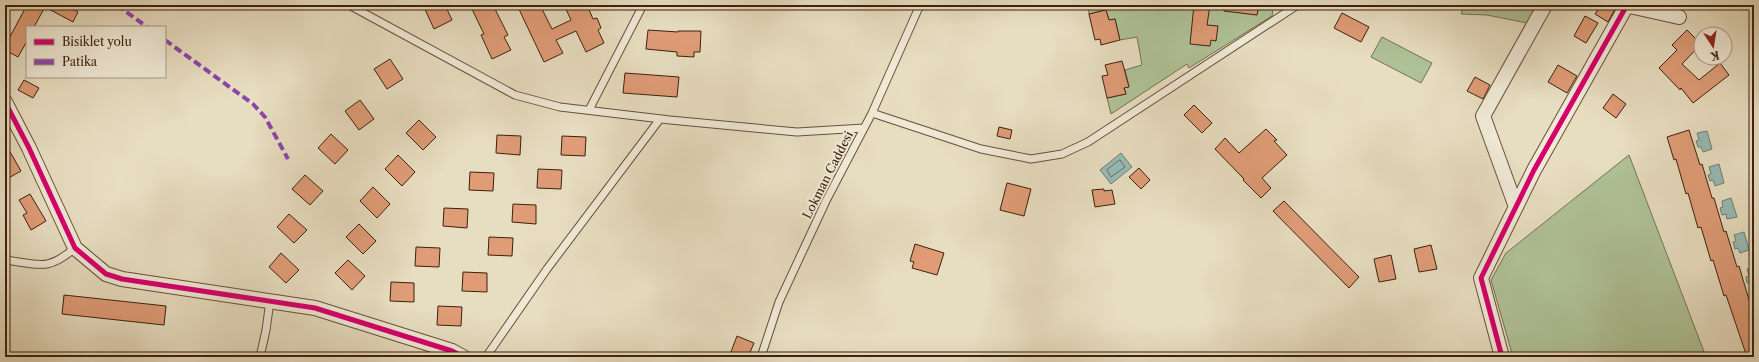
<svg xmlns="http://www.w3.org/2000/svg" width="1759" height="362" font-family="'Libre Caslon Text',serif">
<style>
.green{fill:#afc297;stroke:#767252}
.water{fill:#97bbb6;stroke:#737d72}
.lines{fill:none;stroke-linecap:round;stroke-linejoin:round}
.shore{stroke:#6a6e62;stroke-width:1}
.building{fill:#df9c77;stroke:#3d210d}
.lane-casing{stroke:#68503a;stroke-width:9}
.street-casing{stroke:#68503a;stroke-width:16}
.lane{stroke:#efe9d6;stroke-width:7}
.street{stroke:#efe9d6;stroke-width:14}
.quiet{stroke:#8e44ad;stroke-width:4;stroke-dasharray:8 4;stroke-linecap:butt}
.cycleway-casing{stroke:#efe9d6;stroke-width:8}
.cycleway{stroke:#d6006c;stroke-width:5}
.labels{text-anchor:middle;stroke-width:4;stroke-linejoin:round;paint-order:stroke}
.street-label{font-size:12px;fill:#3d210d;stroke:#efe9d6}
</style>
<rect width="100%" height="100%" fill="#e7ddc0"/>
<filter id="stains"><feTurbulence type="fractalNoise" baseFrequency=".005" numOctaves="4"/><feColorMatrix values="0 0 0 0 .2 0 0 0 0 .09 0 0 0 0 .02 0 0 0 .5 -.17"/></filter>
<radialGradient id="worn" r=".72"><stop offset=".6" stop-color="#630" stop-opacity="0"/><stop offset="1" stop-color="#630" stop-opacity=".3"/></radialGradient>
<path class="green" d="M1088 5H1274L1272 16 1189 68 1187 64 1111 114 1107 98 1126 94 1124 88 1129 86 1125 70 1142 65 1137 37 1120 40 1115 19 1109 20 1106 10 1089 14Z
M1464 5H1537L1527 23 1487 15 1461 14Z
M1382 37 1432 63 1421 83 1371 57Z
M1629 155 1706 357H1513L1491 280 1506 253Z"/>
<path class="water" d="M1707 131 1712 149 1703 152 1701 147H1698L1696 141 1699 140 1697 133Z
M1121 153 1132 167 1111 184 1100 170Z
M1719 164 1724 183 1715 186 1713 180 1710 181 1708 175 1711 174 1709 167Z
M1731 198 1737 217 1727 219 1726 214 1722 215 1720 208 1723 207 1722 201Z
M1744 232 1749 250 1740 253 1738 248 1735 249 1733 242 1736 241 1734 235Z
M1754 267V287L1752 288 1751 282 1747 283 1746 277 1749 276 1747 269Z"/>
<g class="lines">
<path class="shore" d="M1120 160 1125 167 1111 177 1107 170Z"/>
</g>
<path class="building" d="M27 5H65L78 12 73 22 45 7 34 27H27V41L18 57 5 50V46Z
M423 5H445L452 20 434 29Z
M470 5H493L508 35 504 37 511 50 492 59 481 35 484 34Z
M517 5H540L552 29 571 20 564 5H587L593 19 597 18 601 28 598 30 604 43 586 52 576 31 556 40 563 53 544 62Z
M1194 5H1210L1207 25 1218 26 1216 41 1211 40 1210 46 1190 44Z
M1224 5H1259L1257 15 1224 11Z
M1601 5H1609L1615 9 1608 22 1595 14Z
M1106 10 1109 20 1115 19 1120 40 1101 45 1100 39 1095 40 1089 14Z
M1342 13 1369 27 1361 42 1334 28Z
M1585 16 1598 23 1586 43 1574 36Z
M648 30 678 32V31H701L700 52H694V57L677 56V52L646 49Z
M1687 30 1701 44 1682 64 1699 80 1720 63 1729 75 1693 103 1681 88 1680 90 1659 68 1677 50 1672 45Z
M390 59 403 79 387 89 374 69Z
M1122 61 1129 87 1124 88 1126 94 1107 98 1102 76 1108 75 1105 65Z
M1558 65 1577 76 1567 93 1548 82Z
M625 73 679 77 677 97 623 93Z
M1475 77 1490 85 1483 99 1467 91Z
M24 80 39 88 33 98 18 90Z
M1613 94 1626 104 1616 118 1603 108Z
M360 100 374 119 359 130 345 111Z
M1194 105 1212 123 1202 133 1184 115Z
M419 120 436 137 423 150 406 133Z
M999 127 1012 130 1010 139 997 136Z
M1266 129 1277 140 1274 141 1287 155 1262 178 1271 188 1261 198 1243 180 1244 179 1215 149 1225 138 1239 153Z
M1689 130 1700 165 1702 164 1712 198H1714L1724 232 1726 231 1737 267 1739 266 1749 300 1752 299 1754 307V357H1747L1726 295 1724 296 1713 260 1711 261 1701 227 1698 228 1688 193 1686 194 1676 159 1674 160 1667 137Z
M331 134 348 150 335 164 318 148Z
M497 135 521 136 520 155 496 153Z
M562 136 586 137 585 156 561 155Z
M5 143 21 171 5 180Z
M398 155 415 172 402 186 385 169Z
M1139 168 1150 180 1141 189 1129 177Z
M538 169 562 170 561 189 537 188Z
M470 172 494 173 493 191 469 190Z
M305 175 323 191 310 205 292 189Z
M1007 183 1031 189 1024 216 1000 210Z
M373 187 390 204 377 218 360 201Z
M1104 189V191L1112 190 1115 204 1095 207 1092 190Z
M30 194 46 221 31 230 23 215 27 213 19 200Z
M1284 201 1359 277 1349 288 1273 211Z
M513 204 536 205V224L512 222Z
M444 208 468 209 467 228 443 226Z
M289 214 307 230 294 243 277 227Z
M359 224 376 241 363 254 346 237Z
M489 237 513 238 512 256 488 255Z
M915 244 944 253 937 275 912 268 914 262 910 261Z
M1431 245 1437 269 1419 272 1414 249Z
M416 247 440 248 439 267 415 266Z
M281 253 299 270 286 283 269 267Z
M1391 255 1396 279 1379 282 1374 259Z
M348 260 365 276 352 290 335 273Z
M463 272 487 273V292L462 291Z
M391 282 414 283V302L390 301Z
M64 295 166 306 164 325 62 314Z
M438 306 462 307 461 326 437 325Z
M737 336 754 343 748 357H729Z"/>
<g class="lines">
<g class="lane-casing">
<path id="lane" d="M349 5 515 95 560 107 670 120 797 132 864 128
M589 110 643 5
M872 113 981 149 1031 159 1062 154 1088 142 1296 6
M5 260C39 264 47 272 75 248
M260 357 266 330 270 301
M486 357 547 269 660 119
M761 357 779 302 826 201 872 113 920 5"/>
</g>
<g class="street-casing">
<path id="street" d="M1625 5 1679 17
M5 102 29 148 75 248 106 274 122 279 315 308 452 351 463 357
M1516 207 1483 116 1545 5
M1502 357 1481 278 1534 170 1627 5"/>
</g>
<use href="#lane" class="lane"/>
<use href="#street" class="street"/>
<path class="quiet" d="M117 5 147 27
M165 40 253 104 265 117 288 159"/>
<g class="cycleway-casing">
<path id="cycleway" d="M5 102 29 148 75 248 106 274 122 279 315 308 452 351 463 357
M1502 357 1481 278 1534 170 1627 5"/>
</g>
<use href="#cycleway" class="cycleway"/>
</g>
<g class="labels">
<g class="street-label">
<text transform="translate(828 175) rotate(-63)" y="4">Lokman Caddesi</text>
</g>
</g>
<rect width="1759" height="362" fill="none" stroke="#e7ddc0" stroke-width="20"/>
<rect x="6" y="6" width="1747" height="350" fill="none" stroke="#3d210d" stroke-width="2"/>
<rect x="10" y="10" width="1739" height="342" fill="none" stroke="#3d210d"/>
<rect x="26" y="26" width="140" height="52" fill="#efe9d6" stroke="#a89986"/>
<rect x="34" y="39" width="20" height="6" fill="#d6006c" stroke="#a89986"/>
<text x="62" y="46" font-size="12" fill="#3d210d">Bisiklet yolu</text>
<rect x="34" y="59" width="20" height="6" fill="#8e44ad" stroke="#a89986"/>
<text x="62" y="66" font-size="12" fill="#3d210d">Patika</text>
<g transform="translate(1713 46) rotate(168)"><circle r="19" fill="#efe9d6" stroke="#a89986"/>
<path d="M0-3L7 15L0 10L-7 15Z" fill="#8f2418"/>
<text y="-6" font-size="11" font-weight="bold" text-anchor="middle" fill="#3d210d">K</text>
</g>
<rect width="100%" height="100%" filter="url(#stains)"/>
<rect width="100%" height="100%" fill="url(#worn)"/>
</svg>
